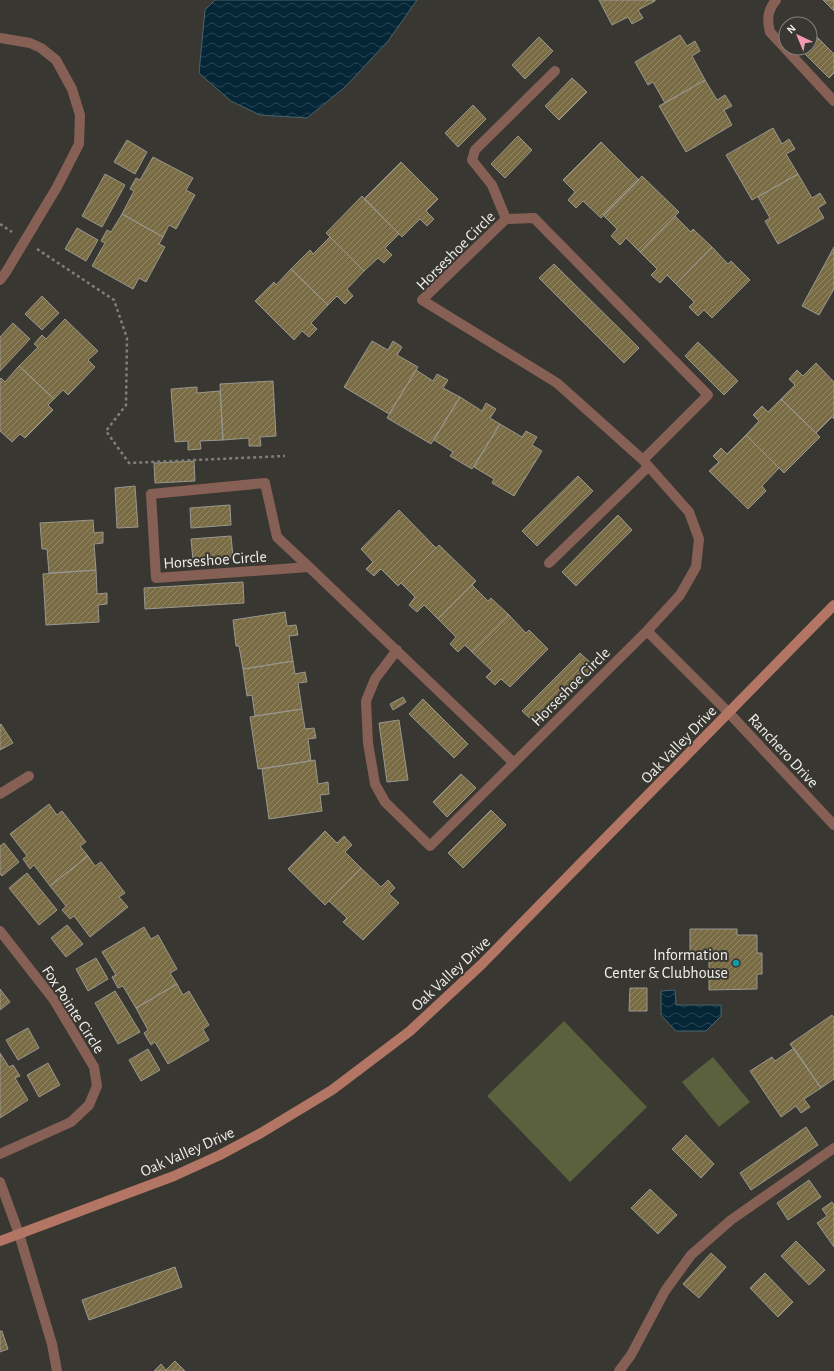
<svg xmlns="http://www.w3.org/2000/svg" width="834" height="1371" font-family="'Alegreya Sans',sans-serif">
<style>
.garden{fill:#5a613c}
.water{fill:url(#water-waves);stroke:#4b636d}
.building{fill:url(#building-hatch);stroke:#99978f}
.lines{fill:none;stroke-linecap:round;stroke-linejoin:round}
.path{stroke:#807e79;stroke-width:2.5;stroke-dasharray:3 3;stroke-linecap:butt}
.lane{stroke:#876055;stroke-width:10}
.street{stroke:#876055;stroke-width:10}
.secondary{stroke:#b37664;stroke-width:10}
.culture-dot{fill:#0f9aa8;stroke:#393731;stroke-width:1.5}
.labels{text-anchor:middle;stroke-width:4;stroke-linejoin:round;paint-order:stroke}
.street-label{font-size:16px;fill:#f1f0ec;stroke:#393731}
.poi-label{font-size:16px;fill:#f1f0ec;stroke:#393731;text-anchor:end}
</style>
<defs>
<pattern id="water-waves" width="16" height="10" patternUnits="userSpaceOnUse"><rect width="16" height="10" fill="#042636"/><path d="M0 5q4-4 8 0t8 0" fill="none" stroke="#294653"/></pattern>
<pattern id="building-hatch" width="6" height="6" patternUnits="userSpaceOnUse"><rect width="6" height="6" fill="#796b43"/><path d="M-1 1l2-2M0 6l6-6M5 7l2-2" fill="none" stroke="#938867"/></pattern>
</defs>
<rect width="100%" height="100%" fill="#393731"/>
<path class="garden" d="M564 1021 647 1107 570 1182 487 1096Z
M713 1057 750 1102 719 1127 682 1082Z"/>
<path class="water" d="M215 0H417L388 41 345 87 307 118 260 115 231 101 199 73 205 10Z
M675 990 676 1005H721V1016L706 1031H676L661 1015V991Z"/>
<path class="building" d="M599 0H655V1L638 10 643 18 632 24 628 17 612 25Z
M823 0H834V11Z
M810 30 834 54V73L829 78 799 48H810Z
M680 35 687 46 695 41 700 51 692 56 705 80 665 103 653 82 648 85 635 62Z
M539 37 553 51 525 79 512 65Z
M572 78 587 92 559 120 545 106Z
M705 80 717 100 725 95 732 106 724 110 732 125 686 152 659 106Z
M473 105 486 119 458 147 445 133Z
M773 128 782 144 789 139 795 149 786 154 798 174 752 200 726 155Z
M518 136 532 150 505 178 491 164Z
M127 140 147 152 135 174 114 162Z
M601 142 639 180 601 218 583 201 576 208 568 200 575 192 563 180Z
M153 157 193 178 186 190 195 195 176 229 169 225 163 237 122 214 134 191 130 189 136 178 140 180Z
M401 162 438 199 426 211 434 219 427 226 420 219 402 237 364 199Z
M105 174 125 185 102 227 82 216Z
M798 174 812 198 820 193 826 203 818 208 824 218 778 244 765 221 770 218 758 197Z
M642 176 679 212 640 252 626 238 620 245 611 236 617 229 603 215Z
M362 196 399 234 385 248 392 255 384 263 378 258 364 271 326 233Z
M122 214 163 237 159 244 165 247 146 282 139 278 133 289 92 266 105 243 101 241 107 230 111 232Z
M675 216 691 232 693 229 712 247 676 284 667 275 660 283 651 275 657 269 640 252Z
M77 228 98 240 86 261 65 249Z
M330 237 364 271 347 289 353 296 345 304 337 296 328 305 291 269 310 250 313 254Z
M712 247 728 264 731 261 750 280 712 318 704 310 698 316 689 307 694 302 676 284Z
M834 247V289L819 315 802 306Z
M554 264 639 348 624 363 539 278Z
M291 269 328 305 311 323 317 329 309 337 302 331 294 340 255 301 274 282 276 285Z
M42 296 59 313 42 330 25 314Z
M65 319 98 351 88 360 95 367 68 395 63 390 54 399 19 366 38 347 34 344 42 335 46 339Z
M13 323 30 339 0 371V337Z
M372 341 388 350 393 341 402 347 397 355 418 367 389 414 344 387Z
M698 342 738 381 724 395 685 356Z
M816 363 834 382V419L832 417 816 433 781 399 795 385 789 379 797 370 803 376Z
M19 366 54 399 48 405 53 410 25 438 20 434 12 442 0 431V379L1 378 5 382Z
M416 370 433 381 437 374 448 380 443 388 460 397 431 444 387 418Z
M273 381 276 436 260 437 261 446H249V438L223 440 220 384Z
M197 387V393L220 391 223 440 200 441 201 449 188 450V441L175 442 171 389Z
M460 397 482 411 486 403 496 409 490 418 500 424 472 469 450 456 453 452 434 440Z
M781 399 820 437 784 473 746 435 759 421 753 415 762 406 768 412Z
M500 424 522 437 526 431 537 437 532 445 542 451 514 496 492 483 494 479 474 467Z
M746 435 779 468 762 486 766 491 748 509 709 471 719 462 713 456 721 448 727 454Z
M194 461 195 481 155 483 154 463Z
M578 476 593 491 537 546 522 531Z
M135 486 138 527 117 528 115 488Z
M230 505 231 525 191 528 190 508Z
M399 510 436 548 398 586 381 569 374 576 366 569 373 562 361 549Z
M618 515 632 530 576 586 562 572Z
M93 520 94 533 103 532V543L94 544 96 570 49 573 47 549H42L40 523Z
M231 536 233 557 193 560 191 539Z
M439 545 476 581 438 619 424 605 417 612 409 605 415 597 401 583Z
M96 570 97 594 107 593V604L98 605 99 622 46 625 43 574Z
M243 582 244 603 145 609 144 588Z
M472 585 488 601 491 598 509 615 472 652 465 645 458 652 450 644 456 637 438 619Z
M285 612 287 626 296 625 298 635 289 636 293 661 243 669 239 646H236L233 620Z
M509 615 526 633 529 630 548 649 510 687 501 679 495 685 486 677 492 671 472 652Z
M580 653 595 667 537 725 522 711Z
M293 661 295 674 305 672 307 682 298 683 302 709 255 716 252 695 247 696 243 669Z
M403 697 406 702 393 710 390 704Z
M423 699 468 744 454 758 409 714Z
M302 709 305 729 314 728 316 738 308 739 311 761 258 769 250 717Z
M399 720 408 780 387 782 379 723Z
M1 724 13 743 0 750V725Z
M315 760 318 784 328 782 329 794 320 795 322 811 269 819 262 769Z
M461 774 476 788 447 817 433 802Z
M49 804 57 815 62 811 86 842 80 846 88 856 50 886 34 865 30 869 23 859 27 856 10 834Z
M491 810 506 825 463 868 448 853Z
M325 831 337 843 344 836 352 845 345 852 361 868 325 905 288 869Z
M4 843 19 862 2 876 0 874V846Z
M88 856 95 866 101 862 125 893 119 897 128 907 90 937 74 916 70 919 62 910 66 906 50 886Z
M361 868 381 887 388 880 395 888 389 894 399 903 363 940 343 922 347 918 329 901Z
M27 873 57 910 39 925 9 888Z
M67 925 83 944 66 957 51 938Z
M144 927 151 939 158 935 177 969 170 973 177 984 136 1008 123 986 118 988 112 977 116 975 102 952Z
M690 929H737V935H757V953H762V974H757V989L709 990V953H690Z
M96 958 108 979 88 991 76 969Z
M177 984 183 995 189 991 209 1025 203 1029 209 1040 168 1064 155 1042 151 1045 144 1033 148 1030 136 1008Z
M630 988H647V1011H629Z
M0 989 10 1002 0 1010Z
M115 991 140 1032 118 1044 95 1003Z
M832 1015 834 1018V1079L821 1088 790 1044Z
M28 1028 39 1048 18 1060 6 1040Z
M794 1048 821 1088 804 1099 810 1107 801 1113 796 1106 781 1117 750 1071 772 1057 775 1061Z
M148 1049 160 1070 141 1081 129 1060Z
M0 1053 9 1067 13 1065 20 1076 15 1078 28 1100 0 1118Z
M48 1063 60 1085 39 1097 27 1075Z
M806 1127 818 1145 751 1190 740 1173Z
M686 1135 714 1164 701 1178 672 1149Z
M809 1180 821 1197 788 1220 777 1203Z
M650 1189 677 1215 658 1234 631 1208Z
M832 1202 834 1205V1247L817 1223 827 1216 822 1209Z
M796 1241 825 1270 809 1285 781 1256Z
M711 1253 726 1267 699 1298 683 1284Z
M175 1267 182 1287 89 1320 82 1300Z
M765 1273 793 1302 778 1317 750 1288Z
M0 1331H2L8 1349 0 1352Z
M175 1361 185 1371H154L161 1364 166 1370Z"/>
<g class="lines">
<path class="path" d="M0 224 12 232
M37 249 114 300 127 338 126 405 106 431 129 463 285 456"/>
<path class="lane" d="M776 0C767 11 767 20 770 32L834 101
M506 219 492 185 472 160 475 150 555 71
M549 563 648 467
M309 567 156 578 151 494 265 483 277 537 309 567 514 763
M647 631 729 713
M397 650 375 679 366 701 368 743 375 784 385 802 430 846 647 631 680 595 696 567 699 539 689 512 643 460 557 383 422 300 506 219 534 218 708 395 643 460
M0 794 29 776
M0 931 54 1000 94 1067 97 1086 89 1105 71 1122 0 1154
M0 1182 19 1234 52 1344 57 1371
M619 1371 631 1355 665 1291 691 1255 731 1220 834 1148"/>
<path class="street" d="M0 38 30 43 41 48 56 60 72 89 80 115 79 144 57 187 6 272 0 280
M729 713 834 825"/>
<path class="secondary" d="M0 1241 174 1176 220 1155 261 1133 332 1090 410 1031 482 964 834 605"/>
</g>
<circle class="culture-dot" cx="736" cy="963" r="4"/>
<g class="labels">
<g class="street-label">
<text transform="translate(455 250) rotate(-45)" y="6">Horseshoe Circle</text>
<text transform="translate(215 559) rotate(-4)" y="6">Horseshoe Circle</text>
<text transform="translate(570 686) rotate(-45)" y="6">Horseshoe Circle</text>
<text transform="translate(678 744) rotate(-46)" y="6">Oak Valley Drive</text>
<text transform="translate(784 750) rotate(47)" y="6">Ranchero Drive</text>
<text transform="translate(450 973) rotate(-43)" y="6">Oak Valley Drive</text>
<text transform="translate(74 1009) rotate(57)" y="6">Fox Pointe Circle</text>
<text transform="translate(187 1151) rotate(-24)" y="6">Oak Valley Drive</text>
</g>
<g class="poi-label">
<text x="728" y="960">Information<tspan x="728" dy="18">Center &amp; Clubhouse</tspan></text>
</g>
</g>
<g transform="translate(798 36) rotate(316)"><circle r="19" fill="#393731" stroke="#83817c"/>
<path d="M0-3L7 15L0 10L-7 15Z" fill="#f19ab2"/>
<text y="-6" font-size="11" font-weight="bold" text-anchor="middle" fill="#f1f0ec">N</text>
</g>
</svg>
